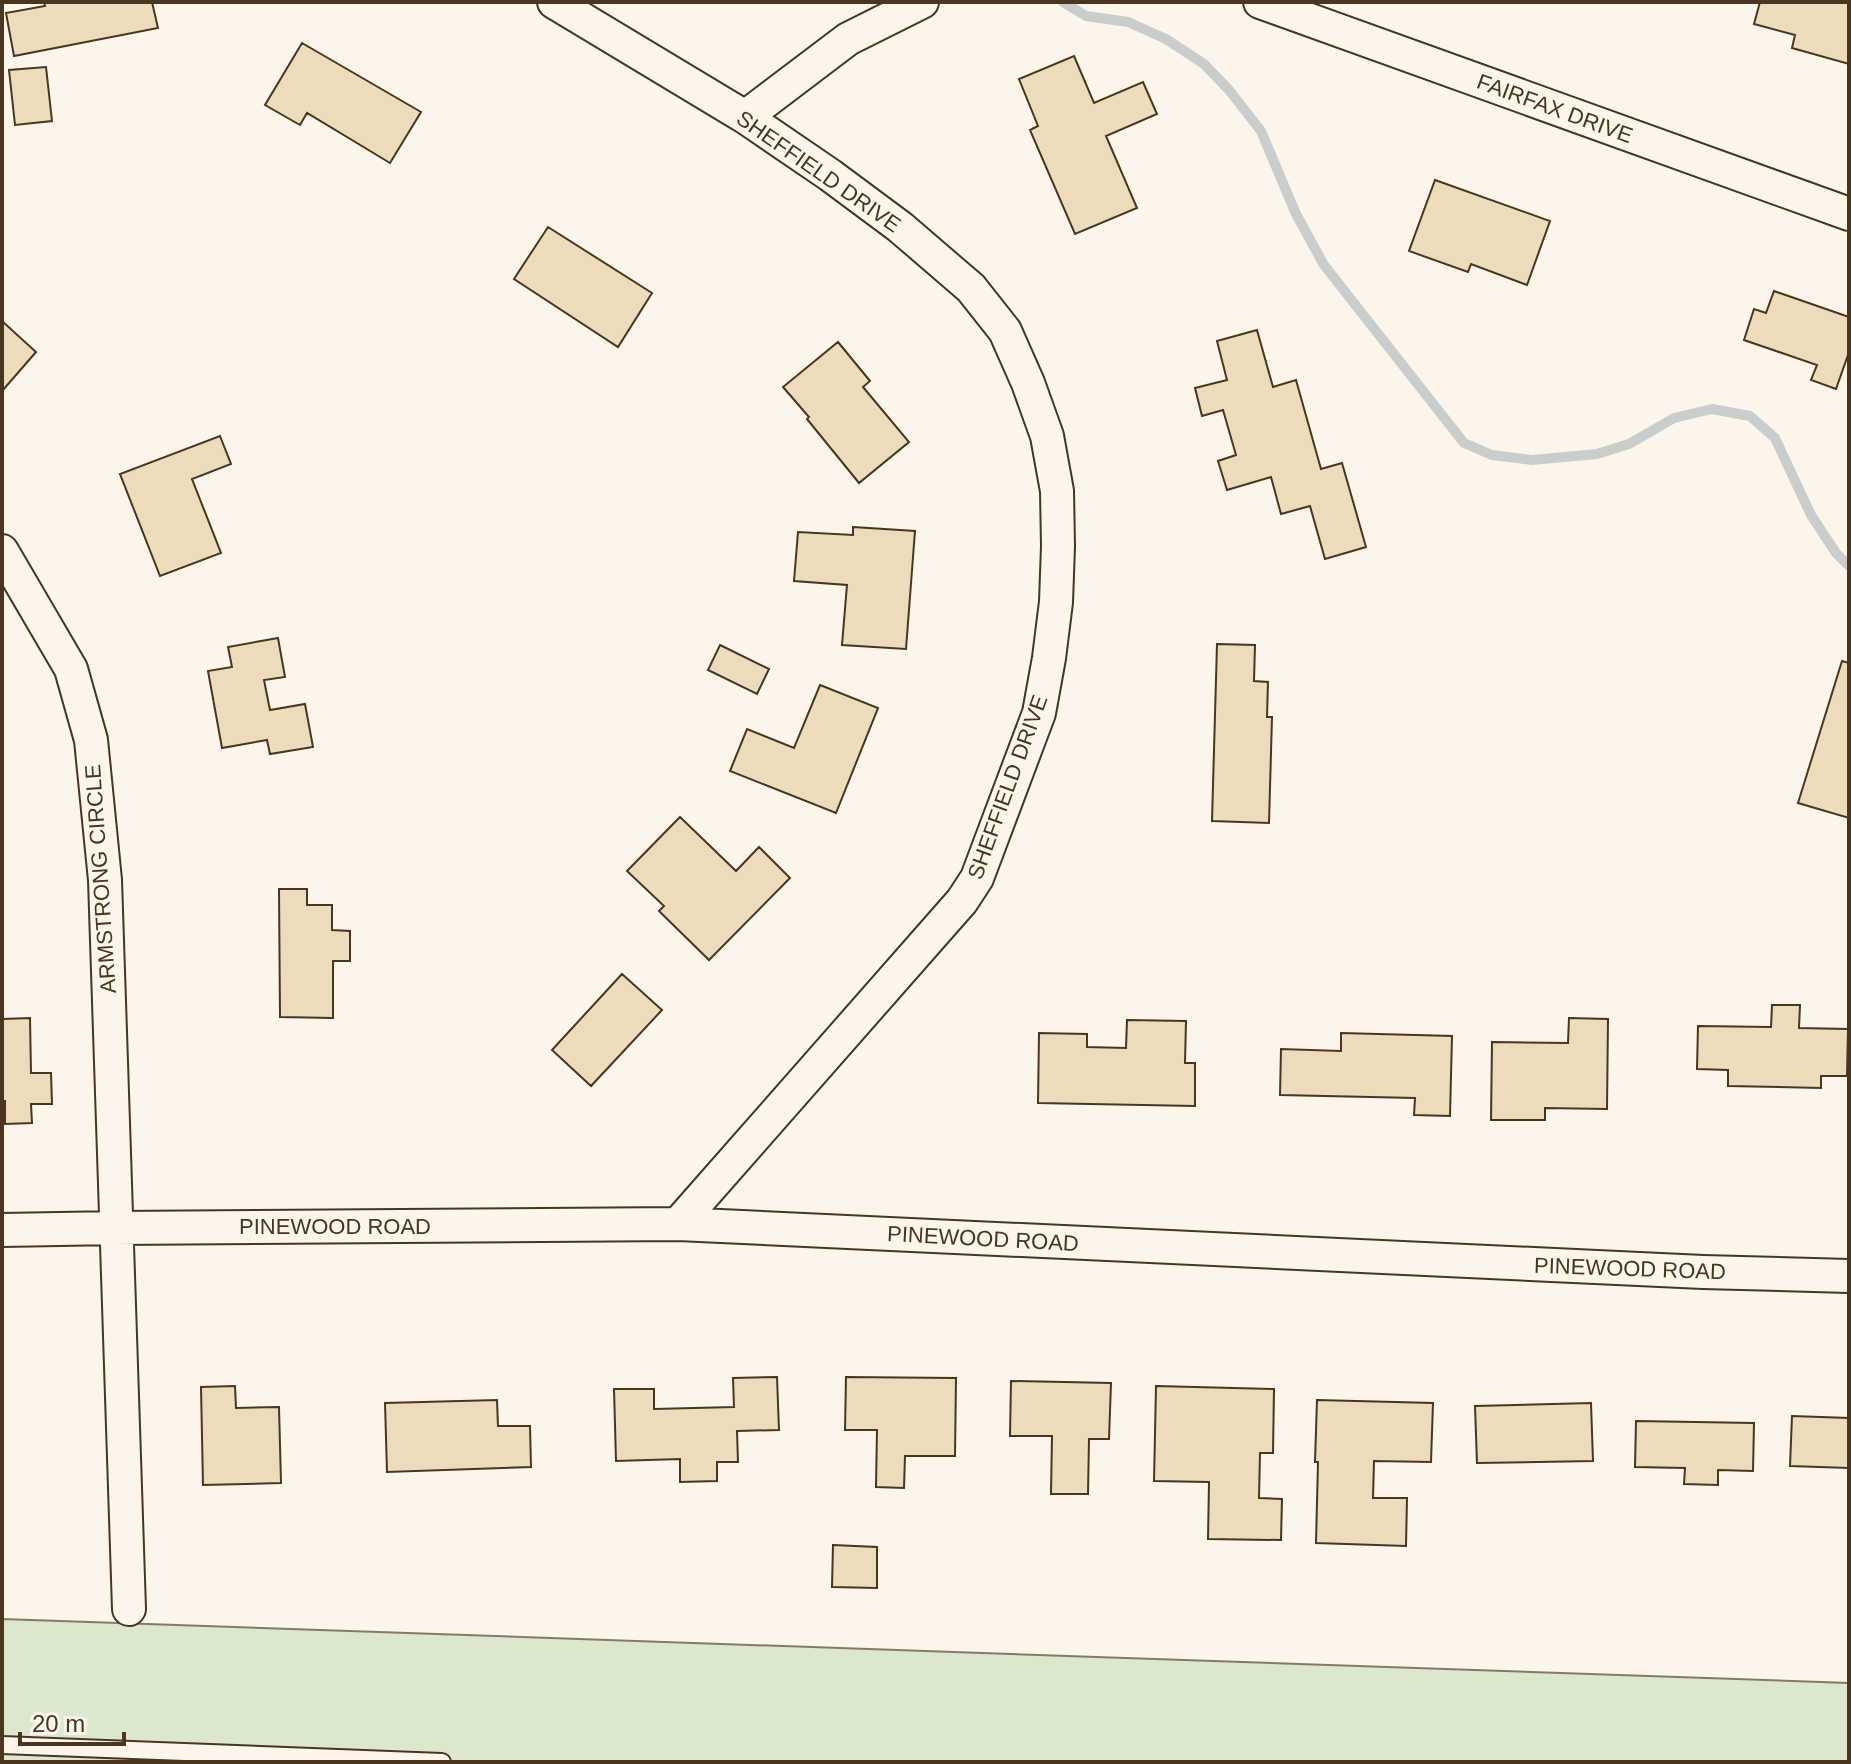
<svg xmlns="http://www.w3.org/2000/svg" width="1851" height="1764" font-family="Helvetica,sans-serif">
<style>
.green{fill:#dce7d0;stroke:#887966;stroke-width:2}
.lines{fill:none;stroke-linecap:round;stroke-linejoin:round}
.stream{stroke:#c9cecd;stroke-width:10}
.building{fill:#ecdcbc;stroke:#4a3520;stroke-width:2}
.service-casing{stroke:#4a3520;stroke-width:20}
.minor-casing{stroke:#4a3520;stroke-width:36}
.service{stroke:#fbf6e9;stroke-width:16}
.minor{stroke:#fbf6e9;stroke-width:32}
.labels{text-anchor:middle;stroke-width:6;stroke-linejoin:round;paint-order:stroke}
.street-label{font-size:22px;fill:#4a3520;stroke:#fbf6e9}
</style>
<rect width="100%" height="100%" fill="#fbf6e9"/>
<path class="green" d="M2 1619 1849 1683V1762H2Z"/>
<g class="lines">
<path class="stream" d="M1063 2 1086 16 1128 22 1166 39 1204 64 1229 90 1261 131 1296 214 1324 265 1464 443 1492 455 1532 460 1597 454 1629 444 1674 418 1712 409 1750 416 1775 438 1811 515 1836 553 1849 566"/>
</g>
<path class="building" d="M44 2H152L158 28 14 56 6 13 45 6Z
M1760 2H1849V64L1792 48 1795 35 1754 24Z
M302 43 421 112 390 163 307 113 300 125 265 105Z
M1074 56 1094 103 1143 82 1157 114 1106 136 1137 208 1075 234 1030 130 1038 126 1019 79Z
M46 67 52 121 15 125 9 70Z
M1435 180 1550 221 1527 285 1471 264 1468 272 1409 251Z
M548 227 652 293 618 347 514 279Z
M1774 291 1849 317V352L1836 389 1811 380 1817 365 1744 340 1754 309 1766 313Z
M2 321 36 352 3 390 2 389Z
M1257 330 1273 387 1296 380 1321 469 1342 463 1366 547 1325 559 1310 506 1281 514 1271 477 1227 490 1218 461 1236 455 1223 410 1202 416 1195 388 1227 380 1217 341Z
M838 342 870 381 863 387 909 442 859 483 807 419 809 417 783 387Z
M220 436 231 464 192 479 221 553 160 576 120 474Z
M853 527 915 531 906 649 842 645 847 585 794 581 798 532 853 535Z
M278 638 285 677 264 680 270 710 305 704 313 747 270 754 267 740 222 748 208 671 232 667 228 647Z
M1217 644 1255 645 1254 681 1268 682 1267 717H1272L1269 823 1212 821Z
M720 645 769 669 757 694 708 670Z
M1842 661 1849 663V818L1798 803Z
M820 685 878 708 836 813 730 771 747 729 794 748Z
M680 817 736 871 759 847 790 878 709 960 659 911 664 906 627 871Z
M279 889H307V905H332V930L350 931V961H333V1018L280 1017Z
M622 974 662 1010 591 1086 552 1050Z
M1772 1005H1800L1799 1028 1848 1029 1847 1076H1821V1088L1728 1086V1070L1697 1069 1698 1026 1771 1027Z
M30 1018 31 1073H51L52 1104H31L32 1123 5 1124V1101H2V1019Z
M1569 1018 1608 1019 1607 1109 1545 1108V1120H1491L1492 1042 1568 1043Z
M1127 1020 1186 1021 1185 1063H1195V1106L1038 1103 1039 1033 1087 1034V1047L1126 1048Z
M1341 1033 1452 1036 1450 1116 1414 1115 1415 1098 1280 1095 1281 1049 1341 1051Z
M777 1377 779 1430 737 1431 738 1462H717V1481L680 1482V1459L616 1461 614 1389H654V1409L734 1407 733 1378Z
M846 1377 956 1378 955 1456H905L904 1488 876 1487 877 1430H845Z
M1011 1381 1111 1383 1109 1439H1089L1088 1494H1051L1052 1436H1010Z
M235 1386 236 1408 279 1407 281 1483 203 1485 201 1387Z
M1156 1386 1274 1389 1273 1453H1260L1259 1498 1282 1499 1281 1540 1208 1539 1209 1482 1154 1481Z
M497 1400 498 1426H530L531 1467 387 1472 385 1403Z
M1317 1400 1433 1403 1431 1462 1374 1461 1373 1498H1407L1406 1546 1316 1543 1318 1462H1315Z
M1591 1403 1593 1461 1477 1463 1475 1406Z
M1792 1416 1849 1418V1468L1790 1466Z
M1636 1421 1754 1423 1753 1471 1718 1470V1485L1684 1484 1685 1468 1635 1467Z
M833 1545 877 1547V1588L832 1587Z"/>
<g class="lines">
<g class="service-casing">
<path id="service" d="M2 1745 442 1762"/>
</g>
<g class="minor-casing">
<path id="minor" d="M554 2 745 117 830 175 900 227 971 288 1005 331 1028 383 1047 436 1057 491 1058 546 1056 602 1049 658 1039 713 977 878 962 901 678 1224
M1260 2 1849 214
M745 117 848 39 922 2
M2 551 71 669 91 740 105 880 129 1609
M2 1230 116 1228 678 1224 1703 1272 1849 1276"/>
</g>
<use href="#service" class="service"/>
<use href="#minor" class="minor"/>
</g>
<g class="labels">
<g class="street-label">
<text transform="translate(1555 108) rotate(20)" y="8">FAIRFAX DRIVE</text>
<text transform="translate(819 171) rotate(35)" y="8">SHEFFIELD DRIVE</text>
<text transform="translate(1007 787) rotate(-70)" y="8">SHEFFIELD DRIVE</text>
<text transform="translate(100 879) rotate(-94)" y="8">ARMSTRONG CIRCLE</text>
<text x="335" y="1234">PINEWOOD ROAD</text>
<text transform="translate(983 1238) rotate(3)" y="8">PINEWOOD ROAD</text>
<text transform="translate(1630 1268) rotate(2)" y="8">PINEWOOD ROAD</text>
</g>
</g>
<rect width="1851" height="1764" fill="none" stroke="#4a3520" stroke-width="8"/>
<path d="M20 1732v12h104v-12" fill="none" stroke="#4a3520" stroke-width="4"/>
<text x="32" y="1732" font-size="24" fill="#4a3520" stroke="#fbf6e9" stroke-width="6" paint-order="stroke">20 m</text>
</svg>
